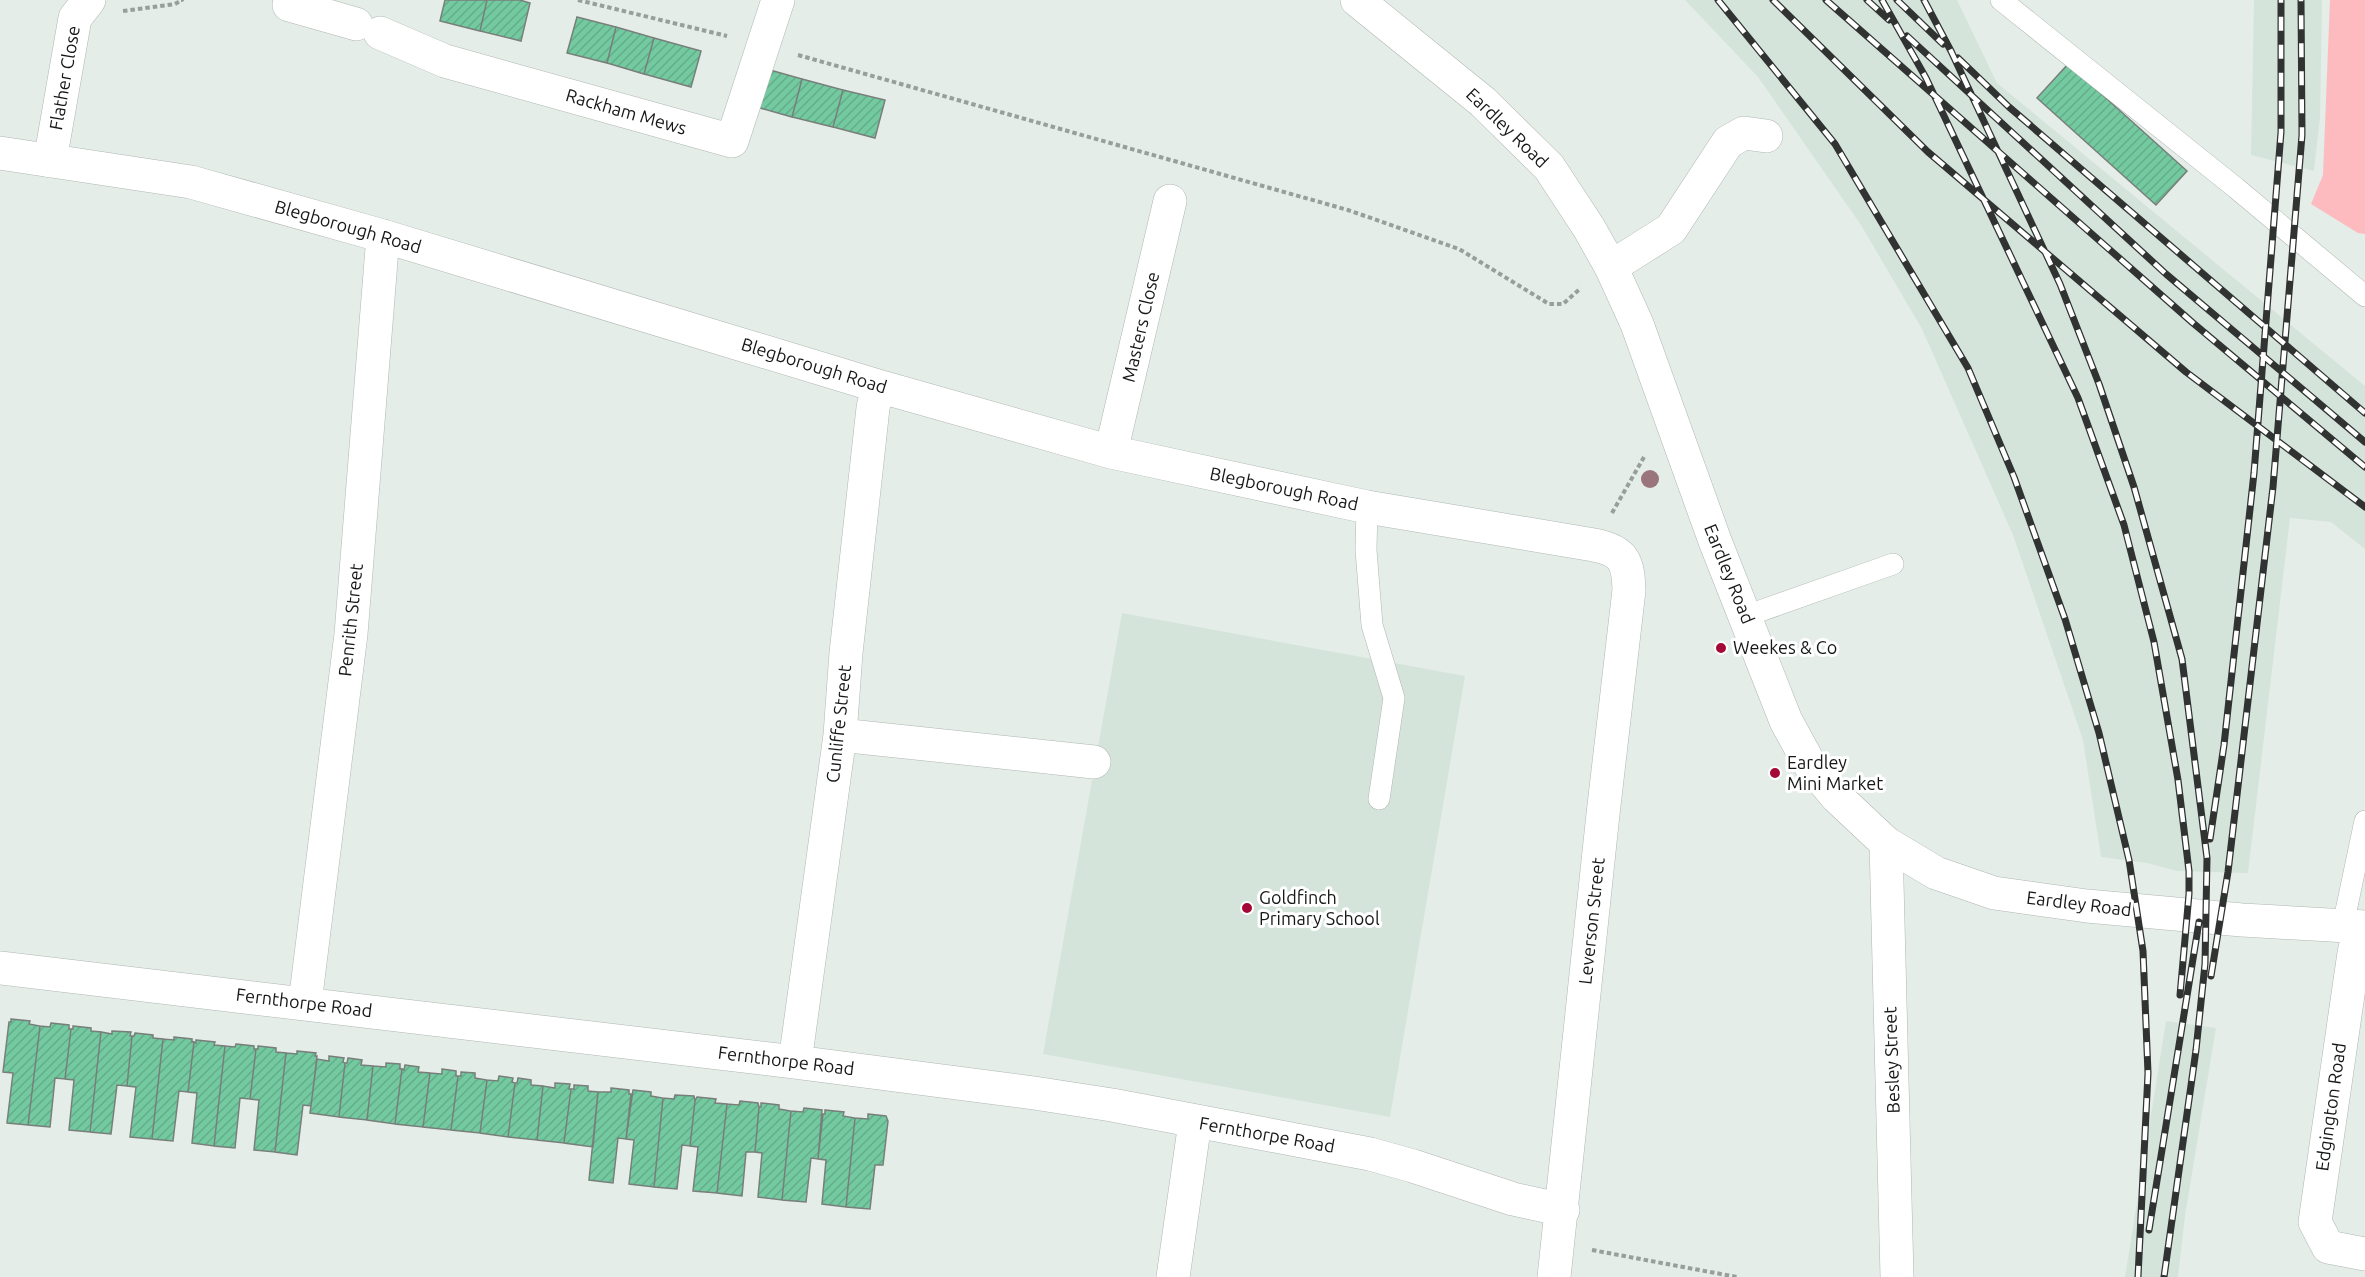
<svg xmlns="http://www.w3.org/2000/svg" width="2365" height="1277" font-family="Ubuntu,sans-serif">
<style>
.built{fill:#d4e4db}
.grass{fill:#febbbf}
.building{fill:url(#building-hatch);stroke:#787f7b;stroke-width:1.5}
.lines{fill:none;stroke-linecap:round;stroke-linejoin:round}
.lane-casing{stroke:#b0b7b3;stroke-width:22}
.street-casing{stroke:#b0b7b3;stroke-width:34}
.secondary-casing{stroke:#b0b7b3;stroke-width:34}
.path{stroke:#989e9b;stroke-width:4;stroke-dasharray:4.5 3;stroke-linecap:butt}
.lane{stroke:#fff;stroke-width:21}
.street{stroke:#fff;stroke-width:33}
.secondary{stroke:#fff;stroke-width:33}
.rail-casing{stroke:#303331;stroke-width:7}
.rail{stroke:#fff;stroke-width:4.5;stroke-dasharray:14;stroke-linecap:butt}
.tree{fill:#9a757b}
.poi-dot{fill:#a40837;stroke:#fff;stroke-width:2}
.labels{text-anchor:middle;stroke-width:6;stroke-linejoin:round;paint-order:stroke}
.street-label{font-size:18px;fill:#161817;stroke:#fff}
.poi-label{font-size:18px;fill:#161817;stroke:#fff;text-anchor:start}
</style>
<defs>
<pattern id="building-hatch" width="6" height="6" patternUnits="userSpaceOnUse" patternTransform="scale(1.5)"><rect width="6" height="6" fill="#74caa0"/><path d="M-1 1l2-2M0 6l6-6M5 7l2-2" fill="none" stroke="#64ad89"/></pattern>
</defs>
<rect width="100%" height="100%" fill="#e5ede8"/>
<path class="built" d="M1685 0H1957L1997 83 2365 386V549L2331 522 2290 518 2248 873 2177 871 2147 863 2101 857 2083 740 2013 535 1922 329 1861 225 1758 77Z
M2254 0H2322L2320 118 2314 171 2251 155Z
M1122 613 1465 676 1390 1117 1043 1054Z
M2166 1021 2216 1028 2185 1216 2178 1277H2125Z"/>
<path class="grass" d="M2330 0H2365V234L2358 233 2311 204 2323 175Z"/>
<path class="building" d="M445 0H487L480 31 440 21Z
M487 0H520L530 3 521 41 480 31Z
M577 17 616 27 607 63 567 53Z
M616 27 654 38 644 74 607 63Z
M654 38 701 51 691 87 644 74Z
M2068 64 2187 171 2156 205 2037 98Z
M763 68 802 79 792 117 753 106Z
M802 79 843 90 833 127 792 117Z
M843 90 885 100 875 138 833 127Z
M11 1019 30 1021 29 1024 40 1026 28 1125 7 1123 13 1073 3 1072 9 1022H11Z
M51 1023 69 1025V1029H71L65 1079 55 1078 50 1127 28 1125 40 1026 50 1027Z
M73 1026 91 1028V1031L101 1032 90 1132 69 1130 74 1080 65 1079 71 1029H73Z
M112 1031 131 1032 130 1036H132L127 1086 117 1085 111 1134 90 1132 101 1032 112 1034Z
M135 1033 153 1035V1038L163 1039 152 1139 130 1137 136 1087 127 1086 132 1036H134Z
M174 1037 192 1039V1042H194L188 1092 179 1091 173 1141 152 1139 163 1039 174 1040Z
M196 1040 215 1042 214 1045 225 1046 214 1146 192 1143 197 1093 188 1092 194 1042 196 1043Z
M236 1044 254 1046V1049H256L250 1099 240 1098 235 1148 214 1146 225 1046 235 1047Z
M258 1046 276 1048V1052L286 1053 275 1152 254 1150 259 1100 250 1099 256 1049H258Z
M297 1051 316 1053 315 1056H317L311 1106 303 1105 297 1155 275 1152 286 1053 297 1054Z
M329 1056 344 1058 343 1062 345 1063 339 1117 310 1113 317 1059 329 1061Z
M348 1058 362 1060 361 1065 373 1066 367 1120 339 1117 345 1063H347Z
M386 1063 400 1064V1069H402L395 1124 367 1120 373 1066 386 1067Z
M405 1065 419 1067 418 1072 430 1073 423 1127 395 1124 402 1069 404 1070Z
M442 1069 456 1071V1076H458L451 1130 423 1127 430 1073 442 1074Z
M461 1072 475 1073V1078L487 1080 480 1133 451 1130 458 1076H461Z
M499 1076 513 1078 512 1082 515 1083 508 1137 480 1133 487 1080 498 1081Z
M518 1078 531 1080V1085L543 1086 537 1140 508 1137 515 1083H517Z
M555 1083 570 1084 569 1089H571L564 1143 537 1140 543 1086 555 1088Z
M574 1085 588 1086V1091L598 1092 593 1147 564 1143 571 1089H574Z
M611 1088 629 1090V1094H631L626 1139 618 1138 613 1183 589 1180 598 1092H611Z
M633 1090 651 1092V1096L663 1098 654 1187 629 1184 634 1140 626 1139Z
M675 1095 694 1096 695 1101 690 1146 682 1145 677 1189 654 1187 663 1098 674 1099Z
M697 1097 716 1099 715 1103 727 1104 717 1193 693 1191 698 1147 690 1146 695 1101Z
M740 1101 758 1103 759 1107 755 1152H746L742 1196 717 1193 727 1104 739 1105Z
M761 1103 779 1105V1109L791 1111 782 1200 758 1197 762 1153 755 1152 759 1107H761Z
M804 1108 822 1110 818 1159 811 1158 806 1202 782 1200 791 1111 803 1112Z
M825 1110 844 1112 843 1116 855 1118 846 1207 822 1204 826 1160 818 1159 823 1114H825Z
M868 1114 886 1116 888 1121 883 1165H875L870 1209 846 1207 855 1118 868 1119Z"/>
<g class="lines">
<g class="lane-casing">
<path id="lane" d="M2001 0 2236 188 2365 296
M1367 507 1366 550 1372 625 1394 698 1379 799
M1746 616 1893 564
M2343 925 2365 821"/>
</g>
<g class="street-casing">
<path id="street" d="M289 5 356 24
M380 33 445 61 732 141 778 0
M0 153 191 182 383 236 878 386 1111 452 1367 507 1594 545C1624 551 1628 561 1629 590L1603 814 1554 1277
M50 161 75 18 89 0
M1611 267 1671 229 1728 142 1744 133 1766 136
M1111 452 1170 201
M840 735 1094 762
M1886 843 1897 1277
M2360 927 2354 953 2315 1222 2328 1247 2365 1254
M0 968 795 1062 1034 1093 1112 1105 1370 1154 1413 1166 1513 1199 1563 1210
M305 1003 351 634 383 236
M795 1062 840 735 846 653 873 408 878 386
M1173 1277 1195 1122"/>
</g>
<g class="secondary-casing">
<path id="secondary" d="M1357 0 1483 102 1549 167 1589 228 1611 267 1637 324 1715 541 1786 721 1810 765 1837 797 1886 843 1936 873 1994 893 2087 906 2242 920 2365 927"/>
</g>
<path class="path" d="M578 0 727 36
M123 11 175 4 182 0H181
M798 55 1348 210 1459 249 1549 304H1563L1581 288
M1612 513 1644 457
M1592 1250 1737 1277"/>
<use href="#lane" class="lane"/>
<use href="#street" class="street"/>
<use href="#secondary" class="secondary"/>
<g class="rail-casing">
<path id="rail" d="M1718 0 1835 144 1968 368 2014 477 2065 619 2099 733 2129 860 2143 951 2148 1073 2138 1277
M1773 0 1928 152 2186 372 2365 507
M1826 0 2193 323 2365 467
M1867 0 1889 20
M1882 0 1926 78 2078 398 2124 525 2154 642 2178 780 2189 871V894L2180 995
M1897 0 1943 44
M1924 0 1951 51 2060 284 2099 384 2134 487 2182 659 2207 858 2205 964 2196 1050 2164 1277
M1907 36 2166 274 2365 442
M1958 58 2009 107 2365 413
M2210 839 2224 745 2254 473 2281 132V0
M2211 976 2228 872 2273 487 2302 135 2301 0
M2149 1230 2199 922"/>
</g>
<use href="#rail" class="rail"/>
</g>
<circle class="tree" cx="1650" cy="479" r="9"/>
<g class="poi-dot">
<circle cx="1721" cy="648" r="6"/>
<circle cx="1775" cy="773" r="6"/>
<circle cx="1247" cy="908" r="6"/>
</g>
<g class="labels">
<g class="street-label">
<text transform="translate(65 78) rotate(-80)" y="6">Flather Close</text>
<text transform="translate(626 112) rotate(16)" y="6">Rackham Mews</text>
<text transform="translate(1507 128) rotate(44)" y="6">Eardley Road</text>
<text transform="translate(348 227) rotate(16)" y="6">Blegborough Road</text>
<text transform="translate(1141 327) rotate(-77)" y="6">Masters Close</text>
<text transform="translate(814 366) rotate(17)" y="6">Blegborough Road</text>
<text transform="translate(1284 489) rotate(12)" y="6">Blegborough Road</text>
<text transform="translate(1729 574) rotate(68)" y="6">Eardley Road</text>
<text transform="translate(351 620) rotate(-84)" y="6">Penrith Street</text>
<text transform="translate(839 724) rotate(-84)" y="6">Cunliffe Street</text>
<text transform="translate(2079 904) rotate(7)" y="6">Eardley Road</text>
<text transform="translate(1592 921) rotate(-84)" y="6">Leverson Street</text>
<text transform="translate(304 1003) rotate(7)" y="6">Fernthorpe Road</text>
<text transform="translate(1892 1060) rotate(-92)" y="6">Besley Street</text>
<text transform="translate(786 1061) rotate(7)" y="6">Fernthorpe Road</text>
<text transform="translate(2331 1107) rotate(-82)" y="6">Edgington Road</text>
<text transform="translate(1267 1135) rotate(10)" y="6">Fernthorpe Road</text>
</g>
<g class="poi-label">
<text x="1733" y="654">Weekes &amp; Co</text>
<text x="1787" y="769">Eardley<tspan x="1787" dy="21">Mini Market</tspan></text>
<text x="1259" y="904">Goldfinch<tspan x="1259" dy="21">Primary School</tspan></text>
</g>
</g>
</svg>
